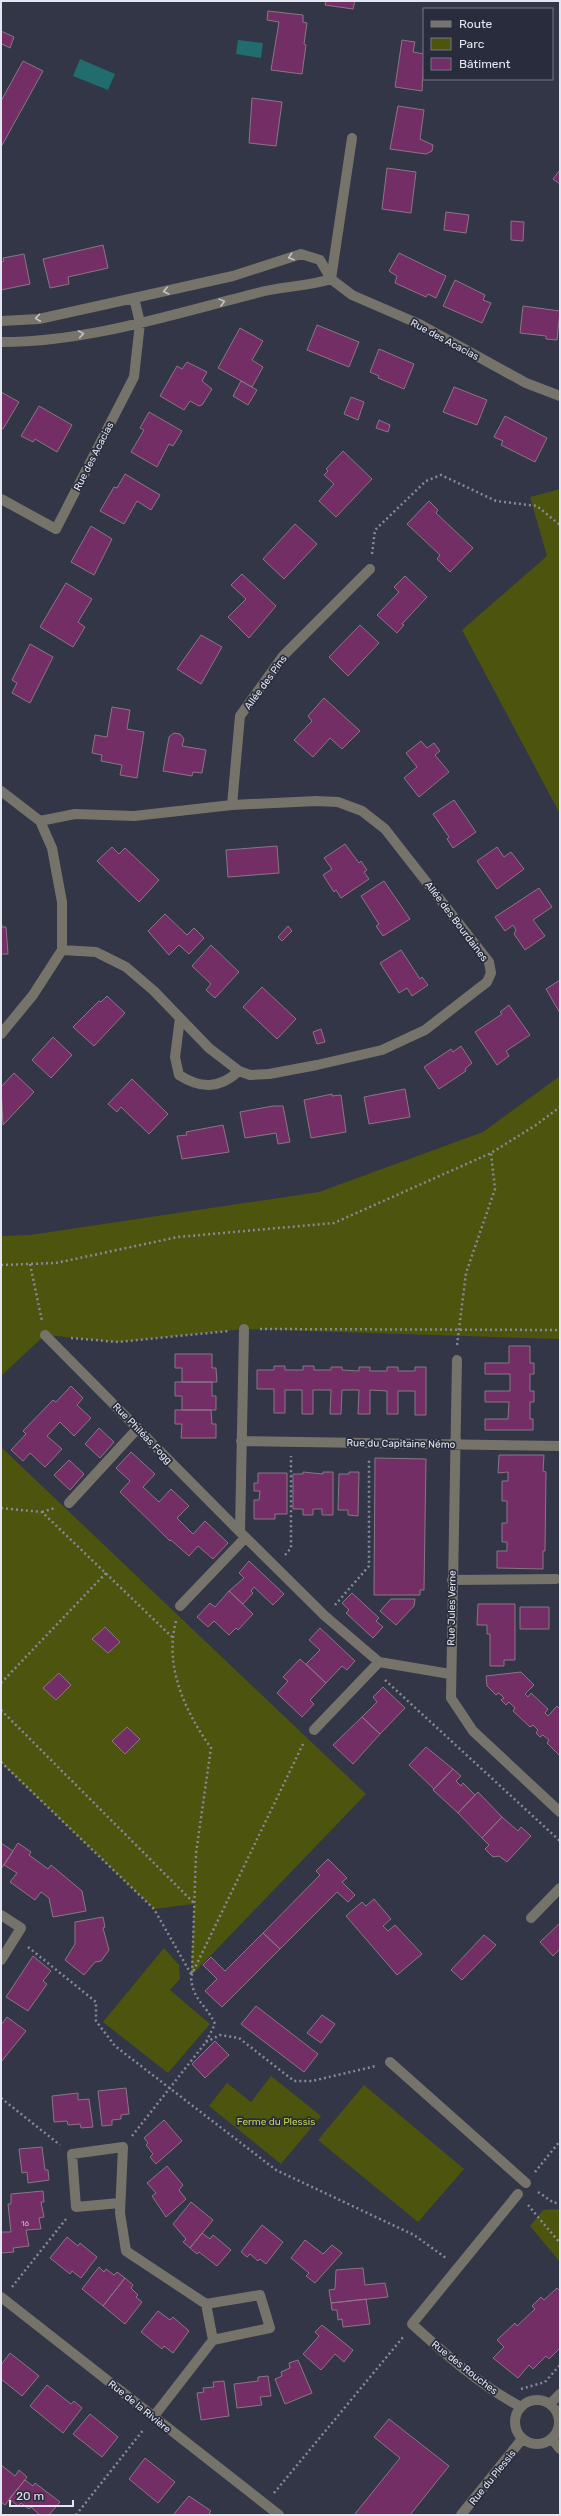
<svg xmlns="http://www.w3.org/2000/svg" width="561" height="2516" font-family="Rubik,sans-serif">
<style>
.green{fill:#4c540e}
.water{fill:#216c6d}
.building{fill:#732f65;stroke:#897683}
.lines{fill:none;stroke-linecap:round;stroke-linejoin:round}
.path{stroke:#868a97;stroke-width:2.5;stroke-dasharray:2 3;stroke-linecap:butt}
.minor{stroke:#76736b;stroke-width:10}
.oneway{stroke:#c2c4c8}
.labels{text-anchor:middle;stroke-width:3.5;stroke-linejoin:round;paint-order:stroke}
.number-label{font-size:8px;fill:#c7b8cd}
.street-label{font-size:10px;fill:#e3e6f0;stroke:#282c3c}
.park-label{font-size:10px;fill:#c3d357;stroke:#282c3c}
</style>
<rect width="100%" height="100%" fill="#323647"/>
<path class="green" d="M560 489V814L462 630 547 556 530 497Z
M560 1076V1388L559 1339 244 1329 118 1342 45 1335 1 1376V1236L30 1235 319 1192 483 1132Z
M1 1447 366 1794 191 1976 194 1904 154 1909 1 1763Z
M164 1948 179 1965 180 1979 170 1990 210 2024 168 2073 103 2022Z
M271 2076 321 2116 281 2164 209 2106 227 2083 251 2102Z
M364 2085 464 2169 418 2222 318 2140Z
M560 2209V2262L530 2226 543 2210Z"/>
<path class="water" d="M238 40 263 43 261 58 236 54Z
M80 59 115 74 108 90 73 76Z"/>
<path class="building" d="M326 1H355L353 9 325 5Z
M268 11 303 15V22L307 23 304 44 306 45 302 74 271 70 279 22 267 20Z
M1 31 14 37 10 48 2 44 1 46Z
M402 40 415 42 413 52 424 54 422 91 395 87Z
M23 61 43 71 1 147V101Z
M252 98 282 102 276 146 249 143Z
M398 106 424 110 420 139 433 145 432 151 426 154 390 149Z
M387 168 416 172 411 213 382 209Z
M560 170V184L553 179Z
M446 212 469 215 466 233 444 230Z
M511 221 524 222 523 241 511 240Z
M103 245 108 268 68 277 69 284 50 288 43 259Z
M399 253 446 276 436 298 428 294 426 297 395 283 397 276 389 271Z
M24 254 30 284 1 290V262L4 261 3 258Z
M455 280 485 295 483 300 491 303 482 323 443 306Z
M523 306 560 311 557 340 546 339V336L520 333Z
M317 325 359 342 349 367 307 350Z
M240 328 263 341 252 360 263 367 252 387 218 368Z
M379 349 414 364 404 389 378 378 379 376 370 372Z
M187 362 207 372 202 381 212 389 202 405 199 406 190 401 184 410 160 396 177 366 182 369Z
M241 381 257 390 248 405 233 396Z
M454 387 487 400 477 425 443 412Z
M1 392 19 402 3 429 1 428Z
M351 397 364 402 358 420 344 414Z
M39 406 72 425 57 452 35 439 33 442 21 436Z
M149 412 182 431 173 446 169 444 157 467 131 452 144 430 140 428Z
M505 416 547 438 535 462 501 445 503 441 494 437Z
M379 420 390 425 388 432 376 428Z
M343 451 372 479 336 517 319 501 334 484 324 475 328 471 326 469Z
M125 474 160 495 151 510 137 501 124 524 100 511 114 487 117 488Z
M429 501 438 510 436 513 473 548 450 572 437 559 440 555 407 524Z
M295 524 317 544 284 579 263 559Z
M91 526 112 539 94 575 71 562Z
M242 574 276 606 249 638 228 617 246 599 231 585Z
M405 576 427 597 402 624 404 625 397 633 377 615 399 592 394 587Z
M66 583 92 599 78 622 85 627 73 647 40 627Z
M360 625 379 643 348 676 329 657Z
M201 635 222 647 201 684 177 669Z
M30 644 53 657 30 703 12 693 17 683 12 680Z
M324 698 360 731 342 749 330 738 313 757 294 740 312 721 308 716Z
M112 707 130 710 127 729 144 732 137 778 120 775 122 765 101 761 102 755 92 753 95 735 107 737Z
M174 733 180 734 184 739 182 746 206 750 202 773 193 772 192 776 163 771 169 737Z
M421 741 427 748 434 743 440 751 435 755 449 772 419 797 404 778 417 767 406 753Z
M454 800 476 832 453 848 447 839 449 837 433 814Z
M345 844 359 863 361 861 367 870 364 872 369 879 341 898 336 890 334 892 323 875 332 869 324 858Z
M277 846 279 873 228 877 226 850Z
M112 847 119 854 125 848 159 880 139 902 97 861Z
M497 847 504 857 511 852 524 869 497 889 477 861Z
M384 881 410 919 383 936 376 926 379 924 361 896Z
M539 888 552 907 533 920 545 936 525 950 514 934 516 930 513 925 505 931 495 917Z
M165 914 187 935 194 928 204 938 189 954 179 945 169 955 148 931Z
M1 919 2 927H6L8 954H1Z
M288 926 292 931 282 941 278 937Z
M211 945 239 972 215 998 206 990 211 984 192 966Z
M401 950 420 979 422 977 428 985 412 996 407 988 399 993 380 963Z
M560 980V1013L546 989Z
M262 987 296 1019 277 1039 243 1007Z
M107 996 125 1013 94 1046 73 1027 99 1001 101 1002Z
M509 1005 530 1035 506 1051 509 1056 497 1065 475 1032 502 1014 500 1012Z
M321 1029 325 1042 317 1044 313 1032Z
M53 1037 72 1055 51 1078 32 1060Z
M461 1046 472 1063 465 1069 466 1071 439 1089 424 1067 451 1049 453 1052Z
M14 1073 34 1092 3 1125 1 1087Z
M132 1079 168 1114 149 1134 121 1107 117 1112 108 1104Z
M405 1089 410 1117 369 1124 364 1097Z
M332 1094V1096L341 1095 346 1132 311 1138 304 1100Z
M273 1106H283L290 1142 278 1144 276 1133 245 1138 240 1112Z
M223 1125 229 1152 182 1159 177 1136 187 1135 186 1132Z
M509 1346H530V1363H534V1374H530V1391H534V1402H530V1419H533V1430H485V1419H508L509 1402H485V1391H510V1374H485V1363H509Z
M175 1354H212V1368H216L217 1382H182V1368H175Z
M274 1366H285V1370H303V1366H314V1370H331V1367H342V1370L359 1371V1367H370V1371H387V1367H398V1371H415V1367H426V1415H415V1391H398V1414H387V1391L370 1390V1414H358L359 1390H342L341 1414H330L331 1390H313V1414H302V1390H285V1413H274V1389H257V1370H274Z
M175 1382H212V1396H216V1410H182V1396H175Z
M71 1386 83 1398 77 1405 91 1418 74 1436 60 1422 47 1436 62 1449 45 1467 30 1453 23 1461 11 1450 26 1434 23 1431 53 1400 56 1402Z
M175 1410H211L212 1424H216V1438H181L182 1424H175Z
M99 1428 114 1442 100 1458 85 1444Z
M131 1452 155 1474 143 1487 159 1502 171 1489 189 1506 177 1518 193 1534 205 1521 228 1543 213 1559 198 1546 189 1556 171 1540 170 1541 120 1492 130 1481 116 1468Z
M499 1455H544L543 1471 546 1472 545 1551H543V1569L497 1568V1551H507V1542H502V1523H507V1501H502V1481H508V1472L498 1473Z
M375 1458 426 1459 424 1590H420V1595H374Z
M69 1460 84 1474 70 1490 54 1475Z
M303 1472 323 1474V1472H333V1515H322V1509H313V1515H303V1509H293V1474H303Z
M349 1472H359L358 1516 348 1515V1510H338L339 1474H349Z
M258 1473H287V1514H275V1519H254V1500H259L260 1491H254V1483H258Z
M249 1561 284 1594 273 1605 254 1587 251 1591 253 1593 243 1604 229 1591 244 1578 239 1573Z
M229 1591 253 1614 238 1630 236 1628 229 1635 214 1621 208 1627 197 1617 210 1603 215 1607Z
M352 1593 379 1618 376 1621 383 1627 373 1638 346 1613 349 1610 342 1603Z
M391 1599H415L414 1606 396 1625 380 1611Z
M478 1604H515V1660H504V1666H490V1634H487V1625H477Z
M520 1607H549V1629H520Z
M105 1627 120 1642 108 1653 92 1639Z
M320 1628 355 1661 347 1670 342 1666 326 1683 306 1664 320 1650 309 1640Z
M300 1659 326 1683 310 1700 314 1704 302 1717 277 1693 288 1681 283 1677Z
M521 1672 534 1685 525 1694 528 1697 531 1693 548 1709 545 1713 548 1716 557 1706 560 1709V1756L547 1743 549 1740 543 1735 540 1737 536 1733 538 1730 533 1725 530 1727 513 1711 515 1708 509 1702 506 1705 501 1700 504 1698 499 1693 496 1695 487 1686 486 1676Z
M59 1673 71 1685 56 1700 43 1688Z
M383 1687 405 1708 380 1734 362 1717 377 1702 373 1697Z
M362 1717 380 1734 353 1764 333 1745Z
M127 1727 140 1739 125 1754 112 1741Z
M426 1747 453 1769 434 1789 409 1765Z
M453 1769 461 1776 456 1781 461 1786 463 1783 475 1795 458 1813 433 1790Z
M478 1792 502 1817 482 1838 458 1813Z
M502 1817 518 1831 521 1827 531 1836 507 1862 499 1856 493 1857 485 1849 489 1845 482 1838Z
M1 1843 13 1851 1 1869Z
M18 1843 31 1852 29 1855 48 1869 51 1865 82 1891 86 1911 53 1917 49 1898 41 1892 35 1900 10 1882 17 1873 4 1865Z
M328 1859 347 1878 342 1882 355 1895 348 1902 337 1892 280 1949 263 1933 320 1875 316 1871Z
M374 1899 391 1919 383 1926 388 1931 395 1925 422 1954 397 1975 346 1916 362 1902 366 1906Z
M103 1917 105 1927 103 1928 109 1950 101 1961 95 1962 84 1975 65 1960 75 1944V1922Z
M560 1923V1949L553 1956 540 1942Z
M263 1933 280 1949 222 2007 205 1991 217 1979 203 1965 211 1957 225 1971Z
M484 1935 496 1945 462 1980 451 1970Z
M33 1956 51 1971 43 1981 47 1984 28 2011 6 1997Z
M256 2006 318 2054 304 2072 241 2024Z
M322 2015 335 2024 321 2043 307 2033Z
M7 2017 26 2031 1 2062V2025Z
M215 2041 229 2055 205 2078 192 2064Z
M126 2088 129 2114 121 2115V2119L112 2120V2125L102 2126 98 2091Z
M78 2093V2100L89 2099 93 2127 81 2128 80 2124 68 2125 67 2121 54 2122 52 2096Z
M164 2120 182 2141 156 2164 150 2157 153 2154 146 2145 148 2143 144 2138Z
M42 2147 45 2170H48L49 2180 28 2183 27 2172 22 2173 19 2149Z
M167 2166 183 2185 179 2190 186 2199 166 2217 152 2196 156 2193 147 2183Z
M43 2191 44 2202H41L44 2217 39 2218 41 2229 26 2230 29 2246 13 2248 14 2252 1 2253V2232H11L8 2204H11V2194Z
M191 2202 213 2220 190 2248 183 2242 186 2239 173 2224Z
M262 2225 283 2242 266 2264 260 2259 258 2261 250 2254 247 2257 241 2252Z
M202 2233 210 2239 213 2235 231 2250 217 2266 199 2252 197 2254 190 2248Z
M67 2237 78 2246 80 2243 97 2257 81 2278 72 2271 70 2274 50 2258Z
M305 2240 323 2254 332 2245 342 2253 315 2283 306 2276 309 2273 291 2258Z
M99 2267 104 2272 106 2269 114 2275 117 2272 125 2278 103 2306 82 2289Z
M363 2268 365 2285 385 2283 388 2297 331 2303 329 2290 335 2289 336 2270Z
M125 2278 133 2285 131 2288 138 2295 136 2297 142 2302 125 2324 103 2306Z
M557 2288 560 2291V2348L549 2359 546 2356 533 2369 529 2365 518 2378 493 2358 504 2347 497 2340 515 2323 517 2326 535 2309 532 2306 541 2297 544 2300Z
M366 2299 370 2324 343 2327 342 2319 338 2320 337 2310H332L331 2303Z
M158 2311 170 2320 173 2317 189 2331 173 2353 164 2346 162 2349 141 2332Z
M322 2325 353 2350 344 2362 335 2354 321 2370 303 2354 319 2336 315 2332Z
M10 2353 39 2376 22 2396 1 2379V2365Z
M298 2360 312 2393 285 2404 275 2379 282 2376 281 2372 290 2368 289 2363Z
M268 2376 271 2396 260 2397 262 2405 237 2408 234 2384 258 2381V2377Z
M224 2381 229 2416 201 2420 197 2393 204 2392 203 2388 214 2387 213 2382Z
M47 2385 71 2404 74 2401 82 2408 63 2433 30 2406Z
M90 2414 118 2437 102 2457 73 2434Z
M389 2419 449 2466 410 2515H354L400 2458 374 2437Z
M145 2458 175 2482 158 2503 129 2479Z
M1 2465 15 2476 19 2470 27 2477 5 2505 1 2502Z
M25 2480 33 2486 35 2483 60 2502 49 2515H40L31 2507 29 2509 21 2503 18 2506 9 2499Z
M189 2496 211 2511 209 2513 212 2515H173Z"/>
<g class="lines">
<path class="path" d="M372 554 375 530 426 481 441 475 496 501 537 506 560 525
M30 1264 42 1321
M1 1265 56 1263 178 1237 334 1223 491 1153 536 1125 560 1107
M260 1329 560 1330
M71 1338 118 1342 229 1331
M457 1345 466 1273 495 1189 491 1153
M1 1508 42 1512 172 1637
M42 1512 55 1508
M285 1555 291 1548V1456
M335 1605 369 1566V1458
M176 1621C164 1667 185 1711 211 1748L196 1853 192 1973
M385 1680 560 1841
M1 1683 106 1573
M1 1710 194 1903
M1 1762 154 1909 191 1974
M28 1947 96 2002V2021L115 2046 276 2170 414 2235 446 2258
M206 2042 220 2035 239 2038 294 2081H312L376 2066
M1 2098 60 2145
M132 2136 206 2042 215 2024C206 2004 192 2000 191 1976L304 1742
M535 2172 560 2141
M538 2192 554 2203 560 2202
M528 2205 560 2243
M12 2287 66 2219
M521 2389 545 2382 560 2365
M274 2493 404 2336
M76 2515 144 2429"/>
<path class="minor" d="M331 279 352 138
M1 321 39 319 134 298 233 276 301 254 320 260 331 279 352 295 419 324 526 383 560 396
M1 342C88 342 173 314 257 293 282 286 306 287 331 279
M1 499 56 529 134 377 140 323 134 298
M1 791 40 821 52 848 62 902V950L33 995 1 1034
M232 805 240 716 283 656 370 569
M40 821 75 814 134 816 232 805 316 801 338 802 362 811 385 829 489 962 491 973 487 982 425 1030 382 1050 317 1065 269 1074 250 1075 239 1071 209 1048 154 991 126 967 96 952 62 950
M180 1018 175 1057 179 1075C201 1089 219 1089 239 1071
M244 1329 240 1532 325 1616 379 1662 450 1674
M45 1335 240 1532
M457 1360 451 1698 473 1731 560 1812
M241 1441 560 1446
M69 1503 138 1428
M452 1580 556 1579
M180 1606 245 1538
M314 1730 379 1662
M1 1915 21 1928 1 1960
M531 1918 560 1888
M390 2062 526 2183
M518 2194 412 2324C445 2354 481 2386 521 2407
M120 2203 76 2207 72 2154 123 2147 120 2213 126 2251 206 2304 213 2340 154 2416
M1 2297 279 2515
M206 2304 260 2295 270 2328 213 2340
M515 2422a22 22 0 1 1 44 0a22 22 0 1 1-44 0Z
M550 2404 560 2394
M552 2439 560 2449
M461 2515 522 2439"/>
</g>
<defs><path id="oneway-chevron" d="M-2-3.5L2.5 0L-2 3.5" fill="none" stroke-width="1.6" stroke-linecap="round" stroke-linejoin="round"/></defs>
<g class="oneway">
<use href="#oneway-chevron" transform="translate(291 257) rotate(162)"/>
<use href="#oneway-chevron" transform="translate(166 291) rotate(167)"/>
<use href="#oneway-chevron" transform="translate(222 302) rotate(-15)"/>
<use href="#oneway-chevron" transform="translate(38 318) rotate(172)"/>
<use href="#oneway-chevron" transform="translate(81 334) rotate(-9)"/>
</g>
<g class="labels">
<g class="number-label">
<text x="25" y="2226">16</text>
</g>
<g class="street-label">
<text transform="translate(445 339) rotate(28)" y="4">Rue des Acacias</text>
<text transform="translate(93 456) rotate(-63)" y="4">Rue des Acacias</text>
<text transform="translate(265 682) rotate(-54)" y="4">Allée des Pins</text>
<text transform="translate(457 921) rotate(53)" y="4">Allée des Bourdaines</text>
<text transform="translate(143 1433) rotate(46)" y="4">Rue Philéas Fogg</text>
<text transform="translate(401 1443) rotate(1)" y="4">Rue du Capitaine Némo</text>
<text transform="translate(451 1608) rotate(-89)" y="4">Rue Jules Verne</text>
<text transform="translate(465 2367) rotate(38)" y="4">Rue des Rouches</text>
<text transform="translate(140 2406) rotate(39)" y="4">Rue de la Rivière</text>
<text transform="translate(492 2477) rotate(-51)" y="4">Rue du Plessis</text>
</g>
<g class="park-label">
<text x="276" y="2125">Ferme du Plessis</text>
</g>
</g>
<rect width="561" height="2516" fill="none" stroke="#e3e6f0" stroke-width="4"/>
<rect x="423" y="8" width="130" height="72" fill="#282c3c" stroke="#737684"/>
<rect x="431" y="21" width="20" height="6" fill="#76736b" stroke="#737684"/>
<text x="459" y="28" font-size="12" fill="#e3e6f0">Route</text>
<rect x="431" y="38" width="20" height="12" fill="#4c540e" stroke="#737684"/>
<text x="459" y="48" font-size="12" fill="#e3e6f0">Parc</text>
<rect x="431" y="58" width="20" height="12" fill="#732f65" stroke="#737684"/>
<text x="459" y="68" font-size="12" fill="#e3e6f0">Bâtiment</text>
<path d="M10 2500v6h63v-6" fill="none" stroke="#e3e6f0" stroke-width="2"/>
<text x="16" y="2500" font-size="12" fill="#e3e6f0" stroke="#282c3c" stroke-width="3" paint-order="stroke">20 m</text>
</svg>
